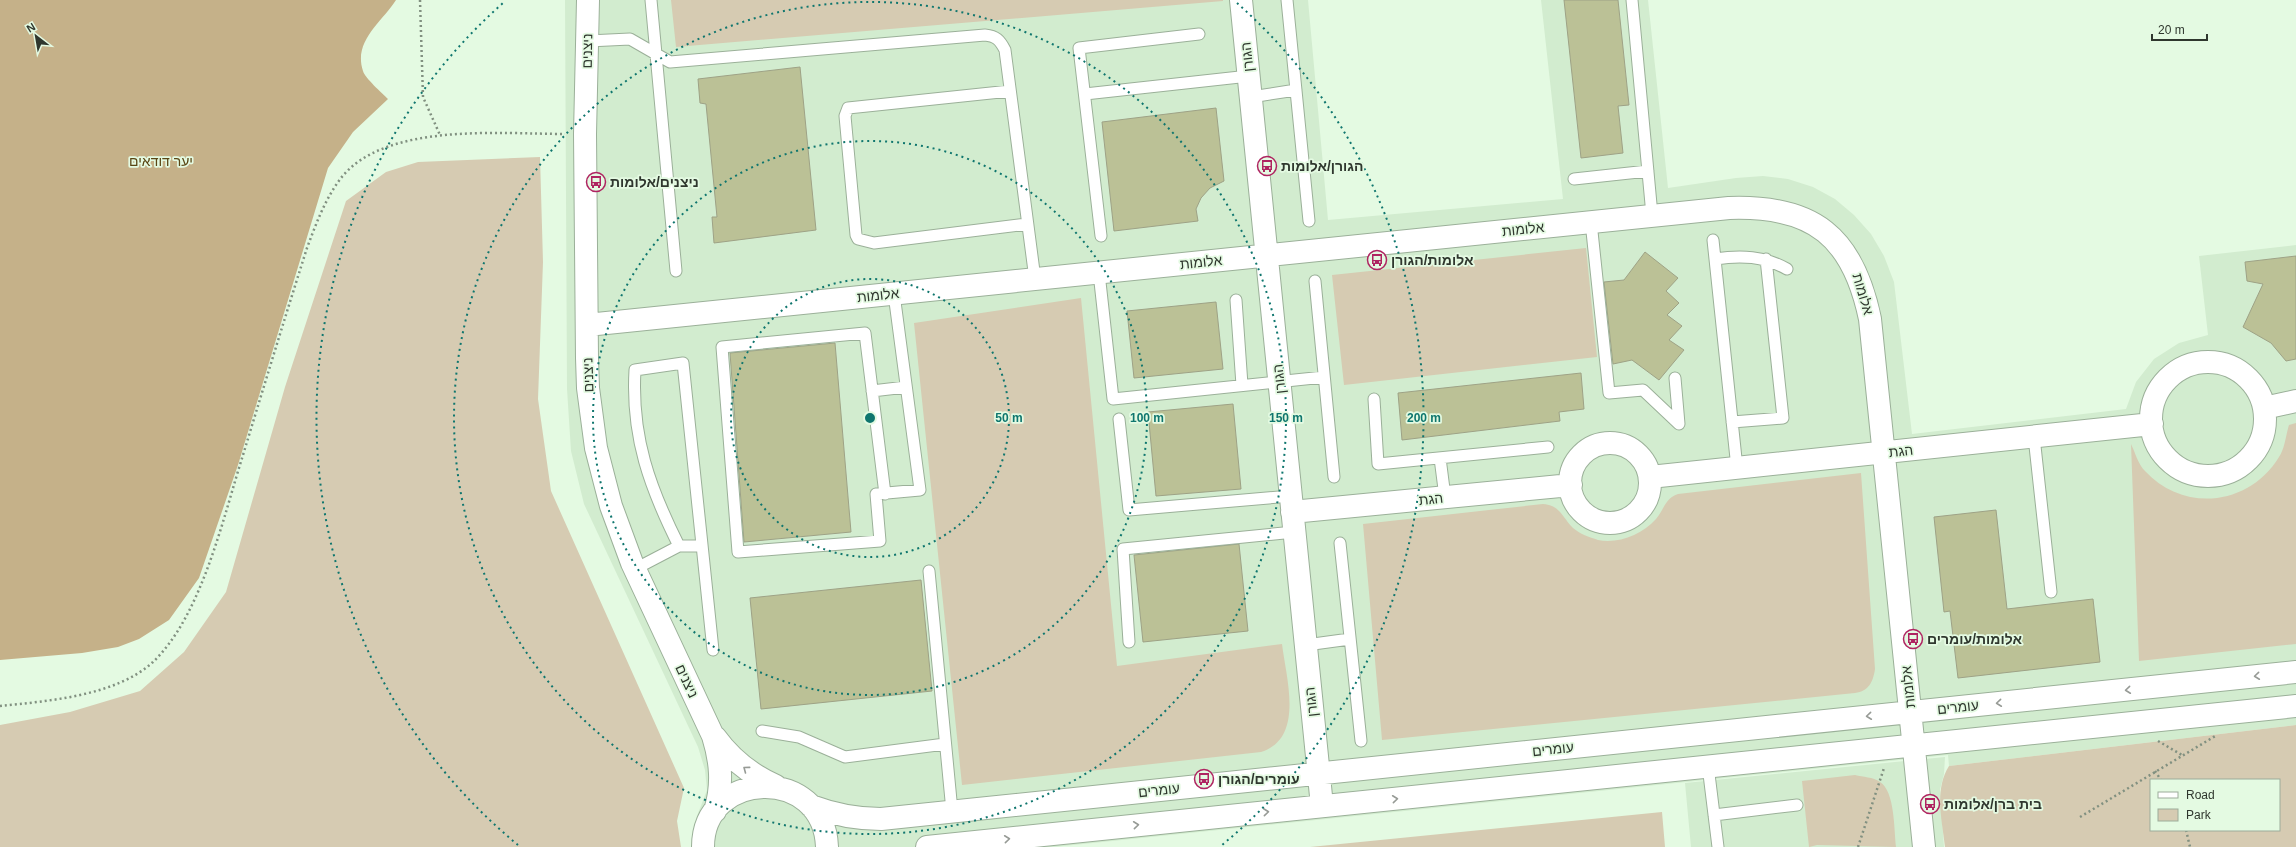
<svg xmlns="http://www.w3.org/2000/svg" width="2296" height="847" font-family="Arial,Heebo,sans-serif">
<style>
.built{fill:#d2eccf}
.green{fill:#d6cbb2;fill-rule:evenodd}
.forest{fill:#c5b189}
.building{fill:#bbc196;stroke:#9ea286}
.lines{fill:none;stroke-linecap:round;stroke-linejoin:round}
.lane-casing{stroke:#9bb099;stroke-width:13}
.street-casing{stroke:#9bb099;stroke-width:24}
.path{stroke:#819080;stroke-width:2.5;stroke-dasharray:2 3;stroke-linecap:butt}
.lane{stroke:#fff;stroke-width:11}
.street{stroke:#fff;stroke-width:22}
.oneway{stroke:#979b96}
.ring{fill:none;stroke:#0f766e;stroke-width:2;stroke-dasharray:2 4}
.labels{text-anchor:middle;stroke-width:3.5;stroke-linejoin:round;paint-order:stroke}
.street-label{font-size:14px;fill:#2f372e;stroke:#e4fae2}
.park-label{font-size:14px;fill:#594513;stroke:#e4fae2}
.poi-label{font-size:14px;font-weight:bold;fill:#2f372e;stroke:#e4fae2;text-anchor:start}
.centre{fill:#0f766e;stroke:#e4fae2;stroke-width:2}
.ring-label{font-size:12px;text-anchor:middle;font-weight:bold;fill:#0f766e;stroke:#e4fae2;stroke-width:3.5;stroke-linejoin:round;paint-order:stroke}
</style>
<rect width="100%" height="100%" fill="#e4fae2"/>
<path class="built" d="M565 0H1308L1328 220 1563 199 1541 0H1648L1668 188 1736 178 1763 176 1788 179 1813 187 1835 199 1854 215 1871 234 1884 256 1894 282 1912 434 2126 409 2136 382 2154 359 2179 343 2208 335 2199 256 2296 245V725L1949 766 1948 755 1054 847H692L697 816 707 790 705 770 698 747 584 504 571 451 567 389Z
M1945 757 1944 774 1940 790 1944 847H1691L1685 783Z"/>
<path class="green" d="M671 0H1223V1L676 47Z
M540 157 543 262 538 399 551 491 684 788 677 821 681 847H0V725L70 712 140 691 184 652 226 592 285 387 346 201 386 172 418 162Z
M1586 248 1597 357 1344 385 1332 275Z
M1081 298 1117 666 1282 644C1286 678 1305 738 1261 752L962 785 914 323Z
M2296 423V644L2139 661 2131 444C2135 452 2138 464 2145 471 2184 513 2249 506 2279 457 2285 448 2286 434 2289 425Z
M1861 473 1875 669C1873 682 1869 691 1855 693L1382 740 1363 524 1543 504C1560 505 1562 517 1573 528 1580 534 1589 537 1598 540 1618 544 1642 535 1656 519 1664 510 1665 498 1678 494Z
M2296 725V847H1945C1942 820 1934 790 1949 766ZM2151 780H2279V830H2151Z
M1855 775C1863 777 1873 777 1880 782 1895 791 1894 830 1896 847L1817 845 1809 847 1802 781Z
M1662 812 1665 847H1310Z"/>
<path class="forest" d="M0 0H396C382 22 353 41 363 71 365 78 382 93 388 99L353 132 328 168 238 465 199 578 169 620 139 639 118 647 82 653 0 660Z"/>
<path class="building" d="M1564 0H1618L1629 105 1618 106 1623 153 1581 158Z
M800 67 816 230 714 243 712 217H717L706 104 700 103 698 79Z
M1216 108 1224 181 1210 188 1201 198 1196 209 1198 221 1114 231 1102 122Z
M1645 252 1678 278 1666 291 1679 303 1667 315 1682 326 1669 340 1684 350 1659 380 1632 360 1613 364 1604 282 1624 280Z
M2296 256V359L2286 361 2271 343 2243 327 2263 284 2247 281 2245 262Z
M1216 302 1223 369 1134 378 1127 311Z
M835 343 851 532 744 542 730 353Z
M1581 373 1584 409 1559 412 1560 421 1402 440 1398 393Z
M1233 404 1241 489 1156 496 1148 412Z
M1996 510 2007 609 2093 599 2100 662 1958 678 1950 611 1944 612 1934 517Z
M1239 544 1248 631 1143 642 1134 555Z
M921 580 932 691 761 709 750 598Z"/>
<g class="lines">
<g class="lane-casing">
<path id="lane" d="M651 0 676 271
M1287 0 1309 221
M1632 0 1652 215
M588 41 630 39 670 62 985 35C996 36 1000 40 1005 50L1035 279
M1010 91 848 108 845 116 856 235 858 239 874 243 1027 224
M1085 94 1249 76
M1251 97 1296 90
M1574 179 1648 171
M1591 222 1609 393 1643 390 1679 424 1675 378
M1101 236 1079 48 1199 34
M1713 240 1737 468
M1715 259C1741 255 1764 256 1787 269
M1099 273 1113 399 1324 377
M1315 281 1334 477
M1236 300 1242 385
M872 391 906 387
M1374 399 1378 464 1548 447
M1119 419 1129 510 1291 496
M1732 422 1783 418 1766 259
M2034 437 2051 592
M1440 458 1445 497
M885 494 865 333 722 347 738 552 880 541 876 494 920 490 894 294
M1340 543 1361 741
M679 546C650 488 631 437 635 370L683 363 713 650
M635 569 679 546H702
M929 571 952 811
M1129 642 1123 549 1294 532
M1306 645 1350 639
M762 731 799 737 845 757 945 744
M1708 766 1718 847
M1714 815 1797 805"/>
</g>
<g class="street-casing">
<path id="street" d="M588 0 585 134 587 358 588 388 596 448 611 506 632 563 713 736C721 762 723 785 715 811
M1241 0 1322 806
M587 325 1729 208C1814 205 1853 237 1870 319L1924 847
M2151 419a57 57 0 1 1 114 0a57 57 0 1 1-114 0Z
M2264 408 2296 401
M1570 483a40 40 0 1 1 80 0a40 40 0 1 1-80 0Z
M1650 477 2152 424
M1292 512 1571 485
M715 737C731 759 751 775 776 786
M811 806C835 815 855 819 881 819L2296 672
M703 847C703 769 824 765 827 847
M927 847 2296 706"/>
</g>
<path class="path" d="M420 0 423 97 440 135
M0 706C48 701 116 696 153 662 202 615 223 518 243 455 264 386 285 317 307 248 316 224 325 199 341 178 385 122 501 134 565 134
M2158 741 2182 755
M2155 771 2161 780
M2080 817 2217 735
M2186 830 2190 847
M1858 847 1884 768"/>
<use href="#lane" class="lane"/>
<use href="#street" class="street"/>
</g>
<defs><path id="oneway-chevron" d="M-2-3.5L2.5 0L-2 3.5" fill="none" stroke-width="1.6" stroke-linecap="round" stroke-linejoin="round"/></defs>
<g class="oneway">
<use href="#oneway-chevron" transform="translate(2257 676) rotate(174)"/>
<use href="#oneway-chevron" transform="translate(2128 690) rotate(174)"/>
<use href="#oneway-chevron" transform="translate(1999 703) rotate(174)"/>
<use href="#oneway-chevron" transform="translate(1869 716) rotate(174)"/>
<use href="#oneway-chevron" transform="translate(746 769) rotate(-143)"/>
<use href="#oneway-chevron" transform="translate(1395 799) rotate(-6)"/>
<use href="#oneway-chevron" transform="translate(1266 812) rotate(-6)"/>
<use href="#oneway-chevron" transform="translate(1136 825) rotate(-6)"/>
<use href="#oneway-chevron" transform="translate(1007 839) rotate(-6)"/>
</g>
<g class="ring">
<circle cx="870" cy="418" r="139"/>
<circle cx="870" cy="418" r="277"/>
<circle cx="870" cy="418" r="416"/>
<path d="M518 845A554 554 0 0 1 503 3M1237 3A554 554 0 0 1 1222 845"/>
</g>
<defs>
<g id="bus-ring" transform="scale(1)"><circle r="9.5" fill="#e4fae2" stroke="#af2461" stroke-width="1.5"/><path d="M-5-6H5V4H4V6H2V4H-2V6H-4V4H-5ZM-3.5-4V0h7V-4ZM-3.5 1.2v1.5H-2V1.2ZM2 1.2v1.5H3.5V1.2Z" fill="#af2461"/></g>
</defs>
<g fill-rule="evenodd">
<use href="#bus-ring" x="1267" y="166"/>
<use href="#bus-ring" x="596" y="182"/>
<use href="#bus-ring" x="1377" y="260"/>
<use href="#bus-ring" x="1913" y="639"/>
<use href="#bus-ring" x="1204" y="779"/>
<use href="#bus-ring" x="1930" y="804"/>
</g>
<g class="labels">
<g class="street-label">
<text transform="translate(587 51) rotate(-89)" y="5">ניצנים</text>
<text transform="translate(1247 57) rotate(-96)" y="5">הגורן</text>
<text transform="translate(1523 229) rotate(-6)" y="5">אלומות</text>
<text transform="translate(1201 262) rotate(-6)" y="5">אלומות</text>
<text transform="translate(1863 294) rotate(74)" y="5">אלומות</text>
<text transform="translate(878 295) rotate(-6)" y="5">אלומות</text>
<text transform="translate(588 375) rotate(-92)" y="5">ניצנים</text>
<text transform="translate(1279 379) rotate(-96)" y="5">הגורן</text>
<text transform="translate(1901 451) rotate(-6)" y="5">הגת</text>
<text transform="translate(1431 499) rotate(-6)" y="5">הגת</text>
<text transform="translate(687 681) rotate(65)" y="5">ניצנים</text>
<text transform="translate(1908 687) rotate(-96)" y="5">אלומות</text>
<text transform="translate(1311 702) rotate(-96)" y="5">הגורן</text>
<text transform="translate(1958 707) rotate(-6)" y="5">עומרים</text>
<text transform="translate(1553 749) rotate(-6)" y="5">עומרים</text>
<text transform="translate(1159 790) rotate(-6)" y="5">עומרים</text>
</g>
<g class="park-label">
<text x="161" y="166">יער דודאים</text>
</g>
<g class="poi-label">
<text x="1281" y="171">הגורן/אלומות</text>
<text x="610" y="187">ניצנים/אלומות</text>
<text x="1391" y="265">אלומות/הגורן</text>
<text x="1927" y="644">אלומות/עומרים</text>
<text x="1218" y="784">עומרים/הגורן</text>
<text x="1944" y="809">בית ברן/אלומות</text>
</g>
</g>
<circle cx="870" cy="418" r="6" class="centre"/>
<g class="ring-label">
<text x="1009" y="422">50 m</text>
<text x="1147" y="422">100 m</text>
<text x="1286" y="422">150 m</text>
<text x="1424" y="422">200 m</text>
</g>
<rect x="2150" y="779" width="130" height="52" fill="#e4fae2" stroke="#9cac9a"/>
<rect x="2158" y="792" width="20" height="6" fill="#ffffff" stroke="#9cac9a"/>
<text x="2186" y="799" font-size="12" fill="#2f372e">Road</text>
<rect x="2158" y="809" width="20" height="12" fill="#d6cbb2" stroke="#9cac9a"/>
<text x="2186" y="819" font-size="12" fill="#2f372e">Park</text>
<g transform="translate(36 36) rotate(329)" stroke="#e4fae2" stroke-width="3" paint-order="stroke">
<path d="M0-3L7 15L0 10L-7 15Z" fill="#2f372e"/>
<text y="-6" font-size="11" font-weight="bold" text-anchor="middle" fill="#2f372e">N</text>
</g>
<path d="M2152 34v6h55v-6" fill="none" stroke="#2f372e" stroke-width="2"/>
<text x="2158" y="34" font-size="12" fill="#2f372e" stroke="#e4fae2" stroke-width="3" paint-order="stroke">20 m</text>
</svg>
